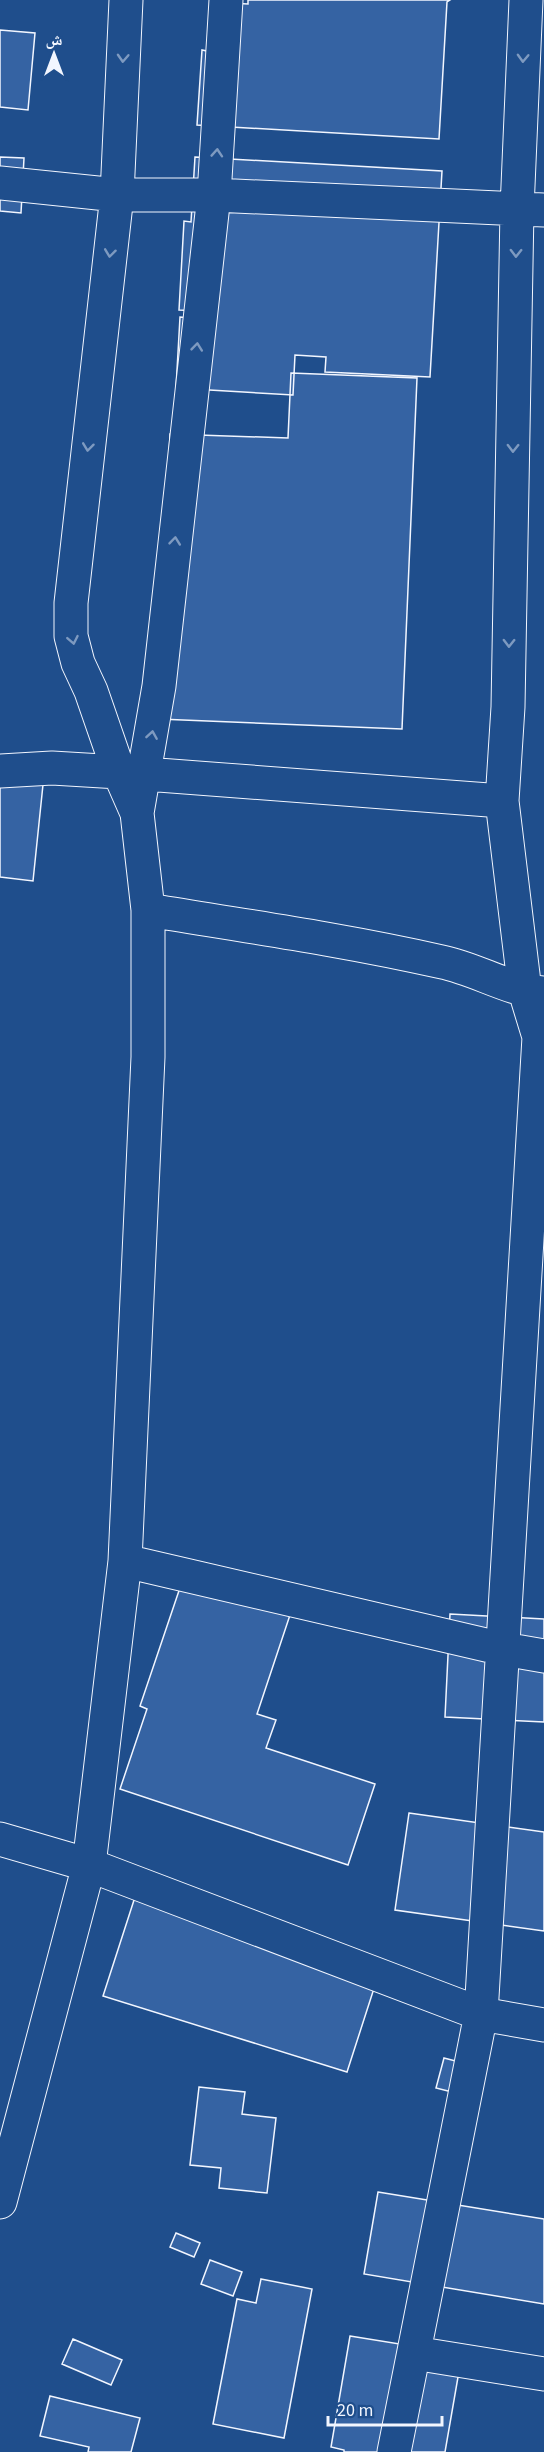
<svg xmlns="http://www.w3.org/2000/svg" width="544" height="2452" font-family="'Source Sans 3','Noto Naskh Arabic',sans-serif">
<style>
.building{fill:#3563a3;stroke:#f2f6ff;stroke-width:1.5}
.lines{fill:none;stroke-linecap:round;stroke-linejoin:round}
.street-casing{stroke:#f2f6ff;stroke-width:35}
.street{stroke:#1f4e8c;stroke-width:33}
.oneway{stroke:#7e9ac0}
</style>
<rect width="100%" height="100%" fill="#1f4e8c"/>
<path class="building" d="M248 0H450L447 2 439 139 197 125 202 50 207 51 210 2 248 4Z
M0 30 35 33 28 110 0 107Z
M0 157 24 158 21 213 0 211Z
M195 157 442 171 430 377 325 372 326 357 295 355 293 395 176 388 180 317 204 319V311L179 310 184 221 191 222Z
M291 373 417 378 402 729 159 719 170 434 288 438Z
M0 771 44 775 33 881 0 877Z
M187 1567 294 1603 257 1714 276 1720 266 1748 375 1784 348 1865 120 1789 147 1709 140 1706Z
M450 1614 544 1619V1722L445 1717Z
M409 1813 544 1832V1931L395 1910Z
M135 1897 378 1976 347 2072 103 1996Z
M444 2058 475 2066 468 2096 436 2088Z
M199 2087 245 2092 242 2114 276 2118 267 2193 219 2188 221 2168 190 2165Z
M378 2192 544 2219V2304L364 2274Z
M176 2233 200 2243 194 2257 170 2247Z
M210 2260 242 2272 233 2296 201 2284Z
M261 2279 312 2289 284 2438 213 2424 237 2299 256 2303Z
M350 2336 462 2354 445 2452H344V2450L331 2447Z
M73 2339 122 2360 111 2385 62 2364Z
M50 2396 140 2418 131 2452H88L89 2447 40 2436Z"/>
<g class="lines">
<g class="street-casing">
<path id="street" d="M526 0 517 209 508 707 502 801 525 991 539 1037
M0 183 117 195H214L544 210
M0 771 52 768 119 772 502 801
M137 813 159 686 214 195 226 0
M148 910C246 926 345 940 442 962 476 969 507 989 542 993
M125 1561 503 1649 544 1656
M0 1839 89 1865 481 2014 544 2025
M0 2202 89 1865 125 1561 148 1057V910L137 813 119 772 91 691 78 663 71 636V603L117 195 126 0
M414 2353 544 2374
M394 2452 481 2014 539 1037 544 1020"/>
</g>
<use href="#street" class="street"/>
</g>
<defs><path id="oneway-chevron" d="M-2-3.5L2.5 0L-2 3.5" fill="none" stroke-width="1.6" stroke-linecap="round" stroke-linejoin="round" transform="scale(1.5)"/></defs>
<g class="oneway">
<use href="#oneway-chevron" transform="translate(123 58) rotate(93)"/>
<use href="#oneway-chevron" transform="translate(523 58) rotate(92)"/>
<use href="#oneway-chevron" transform="translate(217 153) rotate(-86)"/>
<use href="#oneway-chevron" transform="translate(110 253) rotate(97)"/>
<use href="#oneway-chevron" transform="translate(516 253) rotate(91)"/>
<use href="#oneway-chevron" transform="translate(197 347) rotate(-84)"/>
<use href="#oneway-chevron" transform="translate(88 447) rotate(97)"/>
<use href="#oneway-chevron" transform="translate(513 448) rotate(91)"/>
<use href="#oneway-chevron" transform="translate(175 541) rotate(-84)"/>
<use href="#oneway-chevron" transform="translate(73 640) rotate(79)"/>
<use href="#oneway-chevron" transform="translate(509 643) rotate(91)"/>
<use href="#oneway-chevron" transform="translate(152 735) rotate(-81)"/>
</g>
<g transform="translate(54 54)" stroke="#1f4e8c" stroke-width="4.5" paint-order="stroke">
<path d="M0-4.5L10 22L0 15L-10 22Z" fill="#f2f6ff"/>
<text y="-9" font-size="16" font-weight="bold" text-anchor="middle" fill="#f2f6ff">ش</text>
</g>
<path d="M328 2416v9h114v-9" fill="none" stroke="#f2f6ff" stroke-width="3"/>
<text x="337" y="2416" font-size="18" fill="#f2f6ff" stroke="#1f4e8c" stroke-width="4.5" paint-order="stroke">20 m</text>
</svg>
